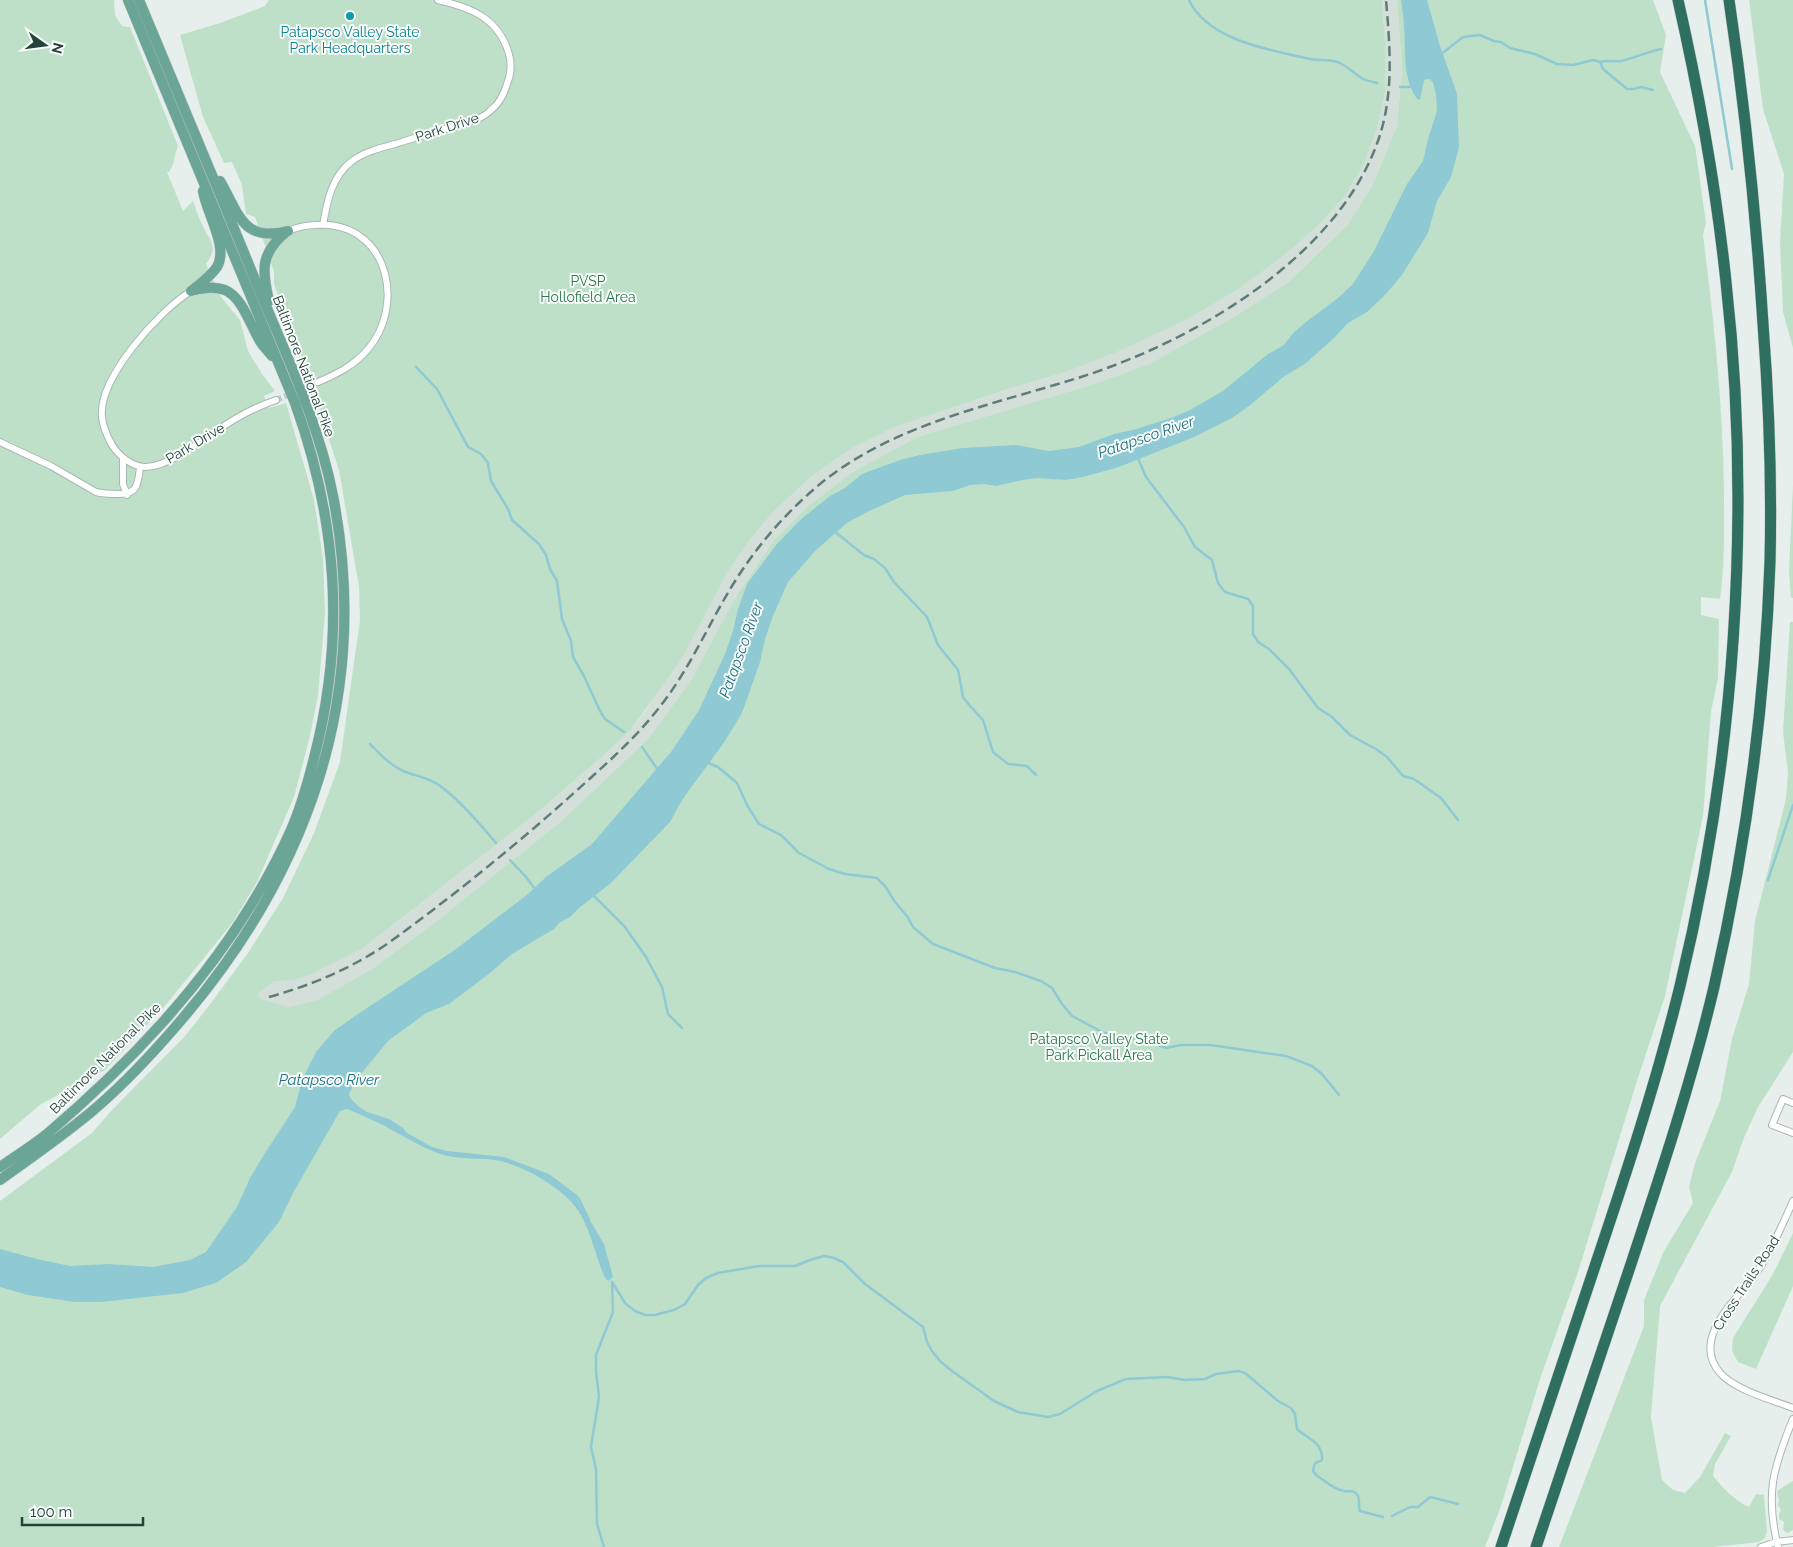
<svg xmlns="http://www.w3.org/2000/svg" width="1793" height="1547" font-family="Raleway,sans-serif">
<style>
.built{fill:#d4dfda}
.green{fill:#bfe0c8}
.water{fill:#8ec9d4}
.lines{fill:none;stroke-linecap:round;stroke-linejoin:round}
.stream{stroke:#8ec9d4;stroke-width:2.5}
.street-tunnel{stroke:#bfccc8;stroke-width:6;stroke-dasharray:6 3;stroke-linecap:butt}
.street-casing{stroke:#a8b8b2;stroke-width:8}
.primary-casing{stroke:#c2cac8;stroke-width:11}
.highway-casing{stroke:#c2cac8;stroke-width:12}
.street{stroke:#fff;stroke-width:6}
.primary{stroke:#6aa596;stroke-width:10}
.highway{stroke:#2f6f62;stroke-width:11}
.rail{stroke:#5f7d75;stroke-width:2.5;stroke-dasharray:10 5;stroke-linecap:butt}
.culture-dot{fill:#0f9aa8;stroke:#f7fbf9;stroke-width:2}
.labels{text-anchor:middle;stroke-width:4;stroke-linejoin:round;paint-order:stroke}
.culture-label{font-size:14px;fill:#0d838f;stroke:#f7fbf9}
.street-label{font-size:14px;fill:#24423a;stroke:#f7fbf9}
.park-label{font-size:14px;fill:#2d7a4b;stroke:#f7fbf9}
.water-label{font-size:15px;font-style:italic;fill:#1c6f80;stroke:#f7fbf9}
</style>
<rect width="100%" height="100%" fill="#e6efeb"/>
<path class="built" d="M1382 0H1397L1402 69 1397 126 1372 186 1348 224 1290 281 1237 315 1149 364 1094 384 917 437 851 473 807 507 774 540 735 598 691 680 648 739 559 823 438 920 372 969 317 1000 288 1007 247 1003 238 971 363 948 537 813 605 754 630 731 646 710 727 573 749 541 773 512 812 476 854 447 895 427 1008 389 1066 372 1188 319 1237 290 1283 255 1320 224 1346 195 1363 166 1376 128 1385 93V40Z"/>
<path class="green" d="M0 0H114L115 15 122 26 130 27 178 146C174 154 175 165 169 172H167L183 211 193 201C196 209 198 217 202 224 209 241 220 246 206 264L221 297 240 320 248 351 262 374 275 391 264 396 269 408 286 403 314 500 323 559 325 613 318 696 309 740 294 797 257 882 233 922 165 1006 105 1070 41 1104 0 1139Z
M269 0H1382L1385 40V93L1377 128 1363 166 1346 195 1320 224 1283 256 1237 290 1188 319 1119 351 1066 372 1008 389 895 427 854 447 812 476 773 512 749 541 727 573 682 658 630 731 605 754 537 813 363 948 309 975 293 980 274 981 257 994 260 999 264 1000 288 1007 317 1000 372 969 438 920 559 823 648 739 691 680 735 598 774 540 807 507 851 473 917 437 1094 384 1149 364 1237 315 1290 281 1348 224 1372 186 1397 126 1402 69 1397 0H1653L1666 35 1660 72 1695 146 1697 159 1706 223 1703 235C1714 321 1723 406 1724 492 1724 528 1725 563 1720 599L1701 597V615L1719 619 1718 678 1711 712 1703 816 1665 996 1636 1084 1578 1272 1540 1379 1500 1509 1485 1547H0V1201L92 1133 112 1110 185 1036 205 1011 248 953 283 898 314 833 340 762 360 620 359 587 339 470 314 393 274 284V271L255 217 246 214 242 185 232 162 224 163 203 117 180 35 220 23 265 6Z
M1749 0H1793V348L1783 312 1780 242 1784 174 1763 109Z
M1793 485V598H1791L1789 571Z
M1790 622H1793V1052L1758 1107 1743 1140 1732 1172 1660 1306 1651 1417 1662 1480 1673 1490 1685 1493 1700 1477 1725 1433 1731 1436 1715 1464 1713 1476C1723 1488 1734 1500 1749 1507L1756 1494 1764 1495 1767 1531 1765 1538 1759 1542 1713 1547H1559L1644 1326V1300L1664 1251 1693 1203 1689 1187 1695 1163 1720 1101 1732 1039 1749 984 1755 921 1786 799 1788 773 1783 732Z
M1793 1233V1286L1756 1369 1738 1362 1732 1351 1733 1338 1773 1274Z
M1793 1481V1530L1787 1533 1783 1530 1784 1522 1779 1519V1514L1781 1510 1778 1505 1779 1501 1777 1491Z"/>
<path class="water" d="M1401 0H1427L1440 46 1457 94 1459 147 1451 177 1437 201 1428 233 1402 275 1385 295 1367 312 1348 323 1334 338 1306 363 1282 378 1249 406 1232 418 1194 437 1119 467 1083 477 1066 480 1037 478 1023 480 996 486 984 484 970 485 953 491 905 495 867 512 847 523 816 550 788 582 773 616 765 639 760 662 742 713 725 741 682 800 670 822 611 883 579 908 570 917 559 923 554 929 512 954 490 973 449 1004 426 1013 388 1041 356 1080 349 1094 350 1098 358 1106 367 1112 389 1119 403 1128 407 1133 432 1147 447 1151 504 1157 549 1174 573 1192 604 1244 613 1277 608 1281 604 1276C596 1256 591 1234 581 1215 568 1191 527 1167 500 1161 482 1157 462 1160 444 1155 427 1150 414 1142 399 1134 382 1124 365 1116 347 1109L340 1111 293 1193 279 1222 246 1262 216 1283 183 1293 101 1302H75L28 1295 0 1287V1249L37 1259 70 1266 108 1264 153 1267 190 1260 206 1252 237 1207 250 1178 265 1153 295 1107 302 1080 316 1052 334 1031 355 1016 456 949 528 894 546 877 592 844 671 752 699 710 725 654 733 631 738 609 747 584 776 545 799 521 830 496 845 488 862 474 900 460 920 455 963 448 1016 445 1049 451 1079 447 1114 434 1133 430 1171 418 1190 410 1223 391 1268 354 1284 345 1293 333 1306 322 1338 298 1352 285 1360 273 1373 253 1407 184 1423 161 1428 139 1437 111 1436 95 1433 82 1429 79 1424 80 1420 100 1417 99C1402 77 1406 51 1404 27 1404 18 1402 9 1401 0Z"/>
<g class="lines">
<path class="stream" d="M1189 0C1208 41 1271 50 1310 59 1320 61 1331 59 1340 63 1348 67 1355 74 1363 79 1367 81 1373 82 1377 83
M1705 0 1732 169
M1440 55 1463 37 1480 35 1494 41 1501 42 1510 48 1535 54 1557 64 1573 65 1593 60 1600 62 1603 69 1627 89H1633L1641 87 1653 90
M1600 62C1607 60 1614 62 1621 61 1634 58 1647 52 1661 49
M1400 87H1411L1413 85
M416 367 437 389 468 447 481 454 488 463 491 481 508 509 512 520 539 544 546 555 550 569 557 581 562 619 571 641 573 657 584 676 600 711 605 719 624 732
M1137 456 1146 477 1184 527 1195 547 1212 560 1218 583 1225 592 1248 599 1253 606V634L1258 642 1269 649 1289 669 1318 708 1332 717 1350 735 1376 749 1387 757 1403 776 1414 779 1441 798 1458 820
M834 531 864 555 874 559 885 568 894 582 927 617 938 645 958 670 963 697 970 706 983 720 993 752 1008 764 1027 766 1036 775
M370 744C380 754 390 765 403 771 415 776 427 777 439 785 457 798 481 825 496 843
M642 747 658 770
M706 762 718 767 737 783 747 805 759 824 781 835 799 853 829 869 845 874 877 878 885 886 895 902 907 916 913 927 933 944 995 968 1015 972 1041 981 1052 988 1062 1004 1072 1016 1104 1033 1121 1038 1143 1039 1166 1048 1181 1045H1210L1286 1056 1312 1066 1322 1074 1339 1095
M510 860 526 877 535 889
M1768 880 1793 805
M593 895 625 927 646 957 662 987 668 1014 682 1028
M574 1194 579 1199 589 1220
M612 1282 625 1303 635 1311 645 1315H655L674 1310 685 1304 698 1285 706 1278 718 1273 759 1266H795L810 1260 824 1256 834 1258 843 1262 865 1284 923 1327 927 1342 932 1351 940 1361 952 1371 994 1401 1018 1412 1048 1417 1060 1414 1097 1391 1126 1379 1167 1377 1185 1380 1205 1379 1216 1374 1238 1371 1245 1373 1278 1401 1291 1408 1295 1414 1297 1429C1309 1440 1323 1442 1322 1460L1315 1463 1313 1471 1316 1475C1324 1480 1334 1490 1344 1491 1349 1492 1354 1489 1358 1496 1360 1500 1358 1506 1360 1511L1383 1517
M1392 1516 1410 1507H1418L1430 1497 1458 1504
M604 1547 597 1524 596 1469 591 1447 599 1397 596 1371V1355L613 1312 612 1282"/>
<path class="street-tunnel" d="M276 400 318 382"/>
<g class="street-casing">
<path id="street" d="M323 225C327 201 332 176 352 161 364 152 380 148 395 144 414 138 434 132 453 127 466 123 481 120 491 110 499 104 504 94 507 84 511 74 512 62 508 51 497 17 469 7 438 0
M288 231C301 225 314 224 329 225 390 231 404 307 368 349 355 365 337 374 318 382
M191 291C159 311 98 378 102 417 103 427 107 436 112 445 119 456 132 467 146 467 173 466 211 433 235 419 248 411 262 405 276 400
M0 442 51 466 96 492C104 494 110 494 117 494 138 495 138 484 140 467
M123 458V484L127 495
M1793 1103 1783 1099 1772 1125 1793 1133
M1793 1201C1783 1224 1773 1247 1759 1269 1740 1297 1688 1338 1721 1374 1736 1390 1772 1400 1793 1408
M1761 1547 1776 1542 1793 1540
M1778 1547C1765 1494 1773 1468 1793 1419"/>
</g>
<g class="primary-casing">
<path id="primary" d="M220 181C239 213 242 243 288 231
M194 290C204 288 215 286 225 290 243 298 250 325 260 341 263 346 268 351 272 356
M191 291C200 284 211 276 217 267 229 247 206 212 203 191
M269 301C262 271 260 254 285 233
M0 1167C16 1156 32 1146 47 1134 88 1099 127 1062 163 1022 215 964 259 901 291 830 301 807 308 782 314 758 346 636 337 520 295 403L128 0
M0 1180C33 1156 66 1134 97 1107 126 1082 152 1054 177 1025 308 874 372 696 333 496 319 423 286 355 258 287 219 191 179 95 139 0"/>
</g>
<g class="highway-casing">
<path id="highway" d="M1501 1547C1531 1456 1562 1366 1592 1275 1624 1180 1656 1084 1680 986 1735 759 1752 514 1726 282 1716 187 1699 93 1678 0
M1536 1547C1568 1452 1600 1356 1632 1261 1662 1170 1692 1080 1714 987 1746 847 1765 705 1770 562 1772 482 1769 403 1763 324 1756 215 1745 107 1729 0"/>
</g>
<use href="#street" class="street"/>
<use href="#primary" class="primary"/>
<use href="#highway" class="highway"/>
<path class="rail" d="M269 997C312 985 350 969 387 944 452 897 515 846 575 792 606 764 637 737 662 704 689 669 707 628 729 591 752 552 780 519 813 490 887 425 989 406 1081 377 1194 341 1339 257 1379 138 1394 93 1390 46 1386 0"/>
</g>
<circle class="culture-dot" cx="350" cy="16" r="5"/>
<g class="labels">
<g class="culture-label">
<text x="350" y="37">Patapsco Valley State<tspan x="350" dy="16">Park Headquarters</tspan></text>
</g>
<g class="street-label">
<text transform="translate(447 127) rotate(-18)" y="5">Park Drive</text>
<text transform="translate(304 366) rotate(69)" y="5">Baltimore National Pike</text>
<text transform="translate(195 443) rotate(-31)" y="5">Park Drive</text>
<text transform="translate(105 1058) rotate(-45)" y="5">Baltimore National Pike</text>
<text transform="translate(1746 1283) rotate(-57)" y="5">Cross Trails Road</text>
</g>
<g class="park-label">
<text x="588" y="286">PVSP<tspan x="588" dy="16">Hollofield Area</tspan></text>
<text x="1099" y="1044">Patapsco Valley State<tspan x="1099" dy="16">Park Pickall Area</tspan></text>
</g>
<g class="water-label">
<text transform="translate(1146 437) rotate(-19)" y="5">Patapsco River</text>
<text transform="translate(741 650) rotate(-70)" y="5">Patapsco River</text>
<text x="329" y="1085">Patapsco River</text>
</g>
</g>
<g transform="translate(45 45) rotate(104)" stroke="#f7fbf9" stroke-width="4" paint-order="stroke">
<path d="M0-4L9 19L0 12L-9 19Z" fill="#24423a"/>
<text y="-8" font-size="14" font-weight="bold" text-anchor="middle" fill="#24423a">N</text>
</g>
<path d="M22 1517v8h121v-8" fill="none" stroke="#24423a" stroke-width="2.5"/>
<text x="30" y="1517" font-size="15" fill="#24423a" stroke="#f7fbf9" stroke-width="4" paint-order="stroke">100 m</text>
</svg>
